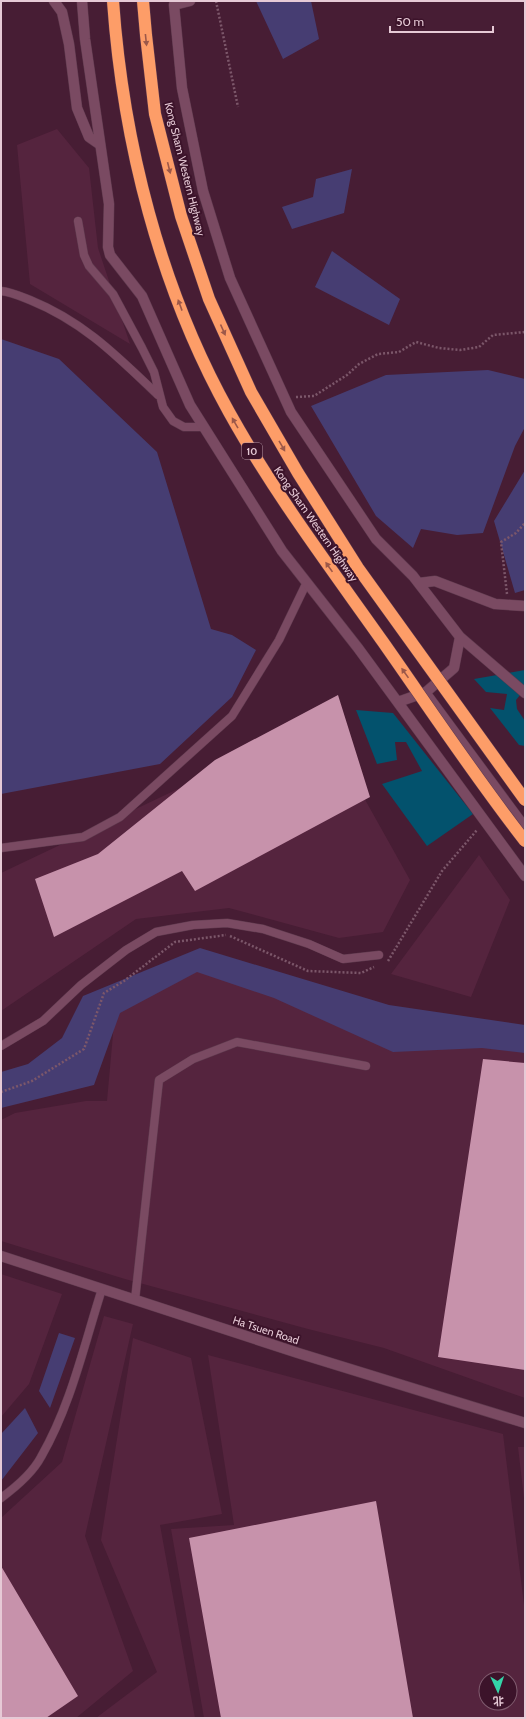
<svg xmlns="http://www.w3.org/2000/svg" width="526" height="1719" font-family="Cabin,'Noto Sans SC',sans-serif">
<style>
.built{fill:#55243e;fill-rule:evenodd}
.green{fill:#463d72}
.water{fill:#03526d}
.building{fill:#c792ab}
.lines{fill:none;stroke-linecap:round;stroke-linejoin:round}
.service-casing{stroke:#603b4f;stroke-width:9}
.minor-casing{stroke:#603b4f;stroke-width:11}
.tertiary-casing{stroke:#603b4f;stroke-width:11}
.path{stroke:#7c576a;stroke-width:2.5;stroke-dasharray:2 2;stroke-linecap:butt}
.service{stroke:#7a4a62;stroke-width:8}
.minor{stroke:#7a4a62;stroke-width:10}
.tertiary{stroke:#7a4a62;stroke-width:10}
.motorway-bridge-casing{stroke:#603b4f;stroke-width:13;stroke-linecap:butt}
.motorway-bridge{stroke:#fd9d68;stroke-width:12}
.oneway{fill:#9c5849}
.labels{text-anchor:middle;stroke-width:4;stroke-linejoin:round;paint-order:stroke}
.shield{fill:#3c132a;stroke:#b393a2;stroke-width:1}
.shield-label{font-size:10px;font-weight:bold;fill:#e6cad6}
.street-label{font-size:11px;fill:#e6cad6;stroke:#3c132a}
</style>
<rect width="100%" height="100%" fill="#471d34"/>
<path class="built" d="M57 129 89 168 98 248 130 344 30 284 17 145Z
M321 721 410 880 383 932 339 938 229 908 136 919 1 1011V873Z
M479 855 510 900 471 997 391 974Z
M209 962 525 1045V1398L384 1348 308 1329 125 1279 1 1241V1120L15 1113 86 1101H107L116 1001Z
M1 1274 62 1294 29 1384 1 1417Z
M104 1316 133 1324 85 1536 133 1671 76 1718H1V1518L62 1462Z
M133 1338 191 1358 222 1514 160 1525 195 1718H96L157 1672 101 1540Z
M208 1355 503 1434 525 1613V1718H204L171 1529 234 1525ZM486 1679H510V1703H486Z
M518 1447H525V1507Z"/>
<path class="green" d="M256 1H311L319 39 283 59Z
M352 169 344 213 292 229 282 207 313 197 316 179Z
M332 251 400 299 389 325 315 287Z
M1 339 59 359 157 452 211 629 232 635 256 650 232 697 160 764 1 794Z
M488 370 525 379V427L515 446 483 533 457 535 421 529 413 548 376 516 311 406 386 375Z
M525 470V590L515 593 494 521Z
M200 948 389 1005 525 1025V1053L482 1048 393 1052 274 998 197 972 120 1013 94 1085 1 1108V1072L28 1064 62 1038 83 996Z
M59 1333 75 1338 50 1408 39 1391Z
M25 1408 38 1433 1 1481V1434Z"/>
<path class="water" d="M525 670V689L516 700 517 709 525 721V746L519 745 490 708 504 710 507 694 486 692 474 679Z
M356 710 393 713 473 814 427 846 382 784 422 771 406 742H395L397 760 377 764Z"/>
<path class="building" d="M338 695 370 797 195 891 182 871 54 937 35 879 98 854 215 760Z
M483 1059 525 1063V1370L438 1357Z
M376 1501 413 1718H221L189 1538Z
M1 1566 78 1696 46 1718H1Z"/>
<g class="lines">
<g class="service-casing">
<path id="service" d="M78 221 84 255 89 266 113 294 142 348 154 372 163 407 173 421 184 427H204
M1 291C11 292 20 296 30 300 84 322 117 356 158 395
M426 692 525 826
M1 848 83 837 120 817 232 716 279 640 306 584
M1 1046 43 1021 81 985 126 950 156 932 193 925 227 923 263 929 309 944 343 959 379 955
M135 1300 159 1080 193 1059 237 1042 366 1066
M1 1498C16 1487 32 1474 41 1457 71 1405 84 1345 102 1289"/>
</g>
<g class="minor-casing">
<path id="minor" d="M54 1 62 12 69 44 77 108 89 137 99 144
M82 1 85 39 109 204 108 247 110 255 142 296 190 405 282 551 358 648 525 876
M190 1 174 5 182 88 203 191 230 278 291 412 376 539 413 576 460 637 525 693
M419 583 435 581 495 604 525 606
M398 702 426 692 454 668 460 637"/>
</g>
<g class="tertiary-casing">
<path id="tertiary" d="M1 1256 298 1353 525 1423"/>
</g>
<path class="path" d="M216 1 238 107
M296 397 314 396 347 375 359 364 378 354 399 352 416 342 439 348 460 350 479 347 493 335 525 332
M507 594 501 542 516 533 525 523
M230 936 308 971 361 973 374 967
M388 961 442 871 477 830
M1 1092 32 1081 84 1049 104 993 124 981 175 942 226 935"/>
<use href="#service" class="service"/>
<use href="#minor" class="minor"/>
<use href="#tertiary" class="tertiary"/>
<g class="motorway-bridge-casing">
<path id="motorway-bridge" d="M113 1C123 142 160 288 229 412 274 493 330 567 383 642 430 709 475 777 525 841
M143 1 146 35 155 114 181 216 209 299 251 392 298 473 358 568 525 800"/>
</g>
<use href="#motorway-bridge" class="motorway-bridge"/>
</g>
<defs><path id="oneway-solid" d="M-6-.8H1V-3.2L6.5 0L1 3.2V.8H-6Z"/></defs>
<g class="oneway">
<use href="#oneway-solid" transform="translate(146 40) rotate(84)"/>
<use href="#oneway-solid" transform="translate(169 168) rotate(76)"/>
<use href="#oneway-solid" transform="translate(180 305) rotate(-110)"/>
<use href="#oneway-solid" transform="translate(223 330) rotate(66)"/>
<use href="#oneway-solid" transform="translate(235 423) rotate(-120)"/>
<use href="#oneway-solid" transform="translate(282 446) rotate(60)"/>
<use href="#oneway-solid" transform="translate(329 567) rotate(-125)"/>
<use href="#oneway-solid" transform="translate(405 673) rotate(-125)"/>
</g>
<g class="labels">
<rect class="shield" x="242" y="443" width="20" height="16" rx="3"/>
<g class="shield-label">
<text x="252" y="455">10</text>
</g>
<g class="street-label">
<text transform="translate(185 169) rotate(76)" y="4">Kong Sham Western Highway</text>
<text transform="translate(316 524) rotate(55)" y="4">Kong Sham Western Highway</text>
<text transform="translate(266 1330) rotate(18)" y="4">Ha Tsuen Road</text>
</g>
</g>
<rect width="526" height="1719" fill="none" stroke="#e6cad6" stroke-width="4"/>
<g transform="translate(498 1691) rotate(177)"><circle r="19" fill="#3c132a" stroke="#805c6f"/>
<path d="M0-3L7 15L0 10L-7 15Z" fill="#34d4a8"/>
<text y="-6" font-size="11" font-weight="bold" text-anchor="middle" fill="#e6cad6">北</text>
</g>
<path d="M390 26v6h103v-6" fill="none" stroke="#e6cad6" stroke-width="2"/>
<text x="396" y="26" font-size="12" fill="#e6cad6" stroke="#3c132a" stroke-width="3" paint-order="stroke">50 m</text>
</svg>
